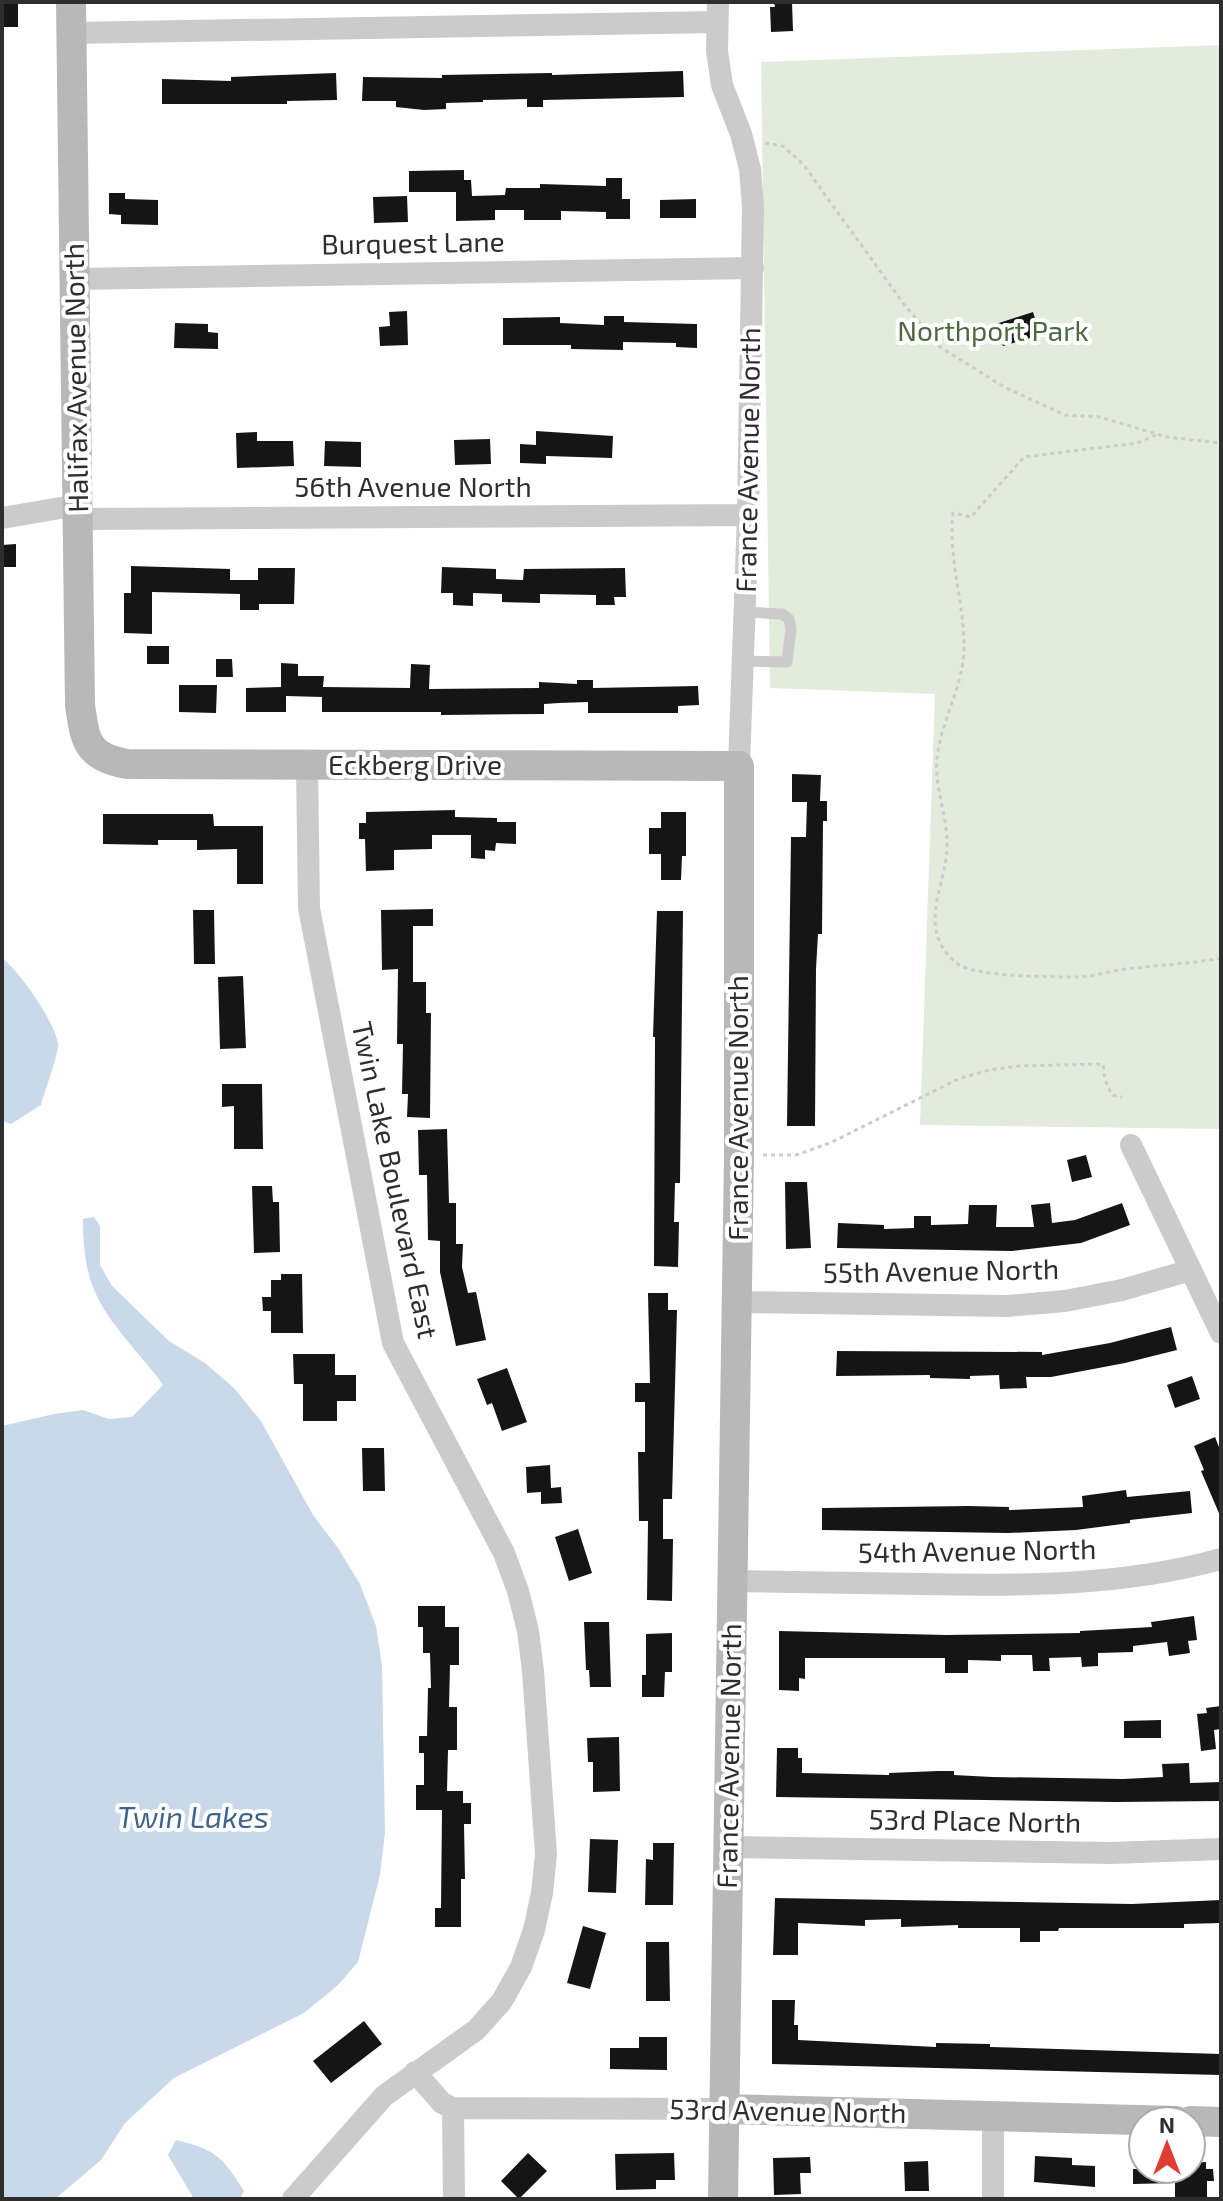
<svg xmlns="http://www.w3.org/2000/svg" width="1223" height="2201" font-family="'Exo 2',sans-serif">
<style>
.green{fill:#e2ebdc}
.water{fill:#c9d9ea}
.building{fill:#151515}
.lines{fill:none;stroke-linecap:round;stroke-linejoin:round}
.path{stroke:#cbcbcb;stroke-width:3;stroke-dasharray:4 4;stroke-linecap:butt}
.lane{stroke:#cbcbcb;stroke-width:11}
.street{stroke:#cbcbcb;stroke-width:22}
.secondary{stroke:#b8b8b8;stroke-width:30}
.labels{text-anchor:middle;stroke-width:8;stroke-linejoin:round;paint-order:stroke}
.street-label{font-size:28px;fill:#2e2e2e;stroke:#fff}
.park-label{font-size:28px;fill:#4c683d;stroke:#fff}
.water-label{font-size:30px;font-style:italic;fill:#3f658d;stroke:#fff}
</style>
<rect width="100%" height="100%" fill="#fff"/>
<path class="green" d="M1221 45V1129L920 1125 935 694 770 688 761 62Z"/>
<path class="water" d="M2 958C20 972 54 1020 58 1044 59 1053 44 1093 41 1105L11 1124 2 1121Z
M94 1217 100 1226V1265L112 1286 169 1341 205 1363 234 1388 261 1421 313 1515 338 1548 360 1584 376 1626 382 1666 385 1833 380 1875 358 1962 338 1985 304 2013 174 2078 125 2123 101 2160 55 2199H2V1426L54 1414 83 1410 109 1419 132 1417 163 1385C156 1374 147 1365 139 1355 98 1306 83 1285 83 1219Z
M176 2140C215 2149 223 2157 244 2191L240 2199H194L168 2155Z"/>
<path class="building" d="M2 2H18V27H2Z
M774 2H792L793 31 771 32 770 7H775Z
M683 71 684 97 543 100V107H527V99L483 100V102L446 103V109L424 110 396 107V101H362L363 77 442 78V75L552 73V75Z
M336 73 337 100 287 101V104H162V79L231 81V77Z
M464 170V180H471L472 196 505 195 506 188H540V184L606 186V178H622V199H630V219H606V212L561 211V220H524V210H495V220L456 221V192H409V171Z
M109 193H125V199L158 200V225L121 224V215L109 214Z
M407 196 408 222 374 223 373 197Z
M696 199V218H660V200Z
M407 311 408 345 380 346 379 327 390 326 389 312Z
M1033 312 1040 335 1003 346 996 324Z
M604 316H624V322L697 324V348L676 347V343L623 342V350L571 349V345H503V318L560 317V323L604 325Z
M175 323 208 324V332L218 333V349L174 348Z
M536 431 613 436 612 458 546 456V464L520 463V444L536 445Z
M257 432V441H293L294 466 237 468 236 433Z
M490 439 491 464 455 465 454 440Z
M325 441 361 442V467L324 466Z
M16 544V567H2V545Z
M131 566 230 569V580H258V568H295L294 604H259V610H240V594L152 592V634L124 633V593H131Z
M442 567 496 569V579L523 580 524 569 625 568 626 597H614L615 605H596V595L540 594V603L502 602V594L473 593V606L453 605V593H441Z
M147 646H169V664H147Z
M216 659H232L233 677H216Z
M281 663 298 664V676H324L323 687 410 688 411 664 430 665 429 689 539 688V682L577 684V680H593V688L698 686 699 705 678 706V713H588V702L559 703 544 704V714L441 715V712H322V697L286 696V712H246V688L281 687Z
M179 685H217L216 713 179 712Z
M792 774 821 775 820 801H827V821H823L822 934H818L816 969 815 1126H787L791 837H806L807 802H792Z
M455 810V817L497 818V822H516V844L496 843 495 851 485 850V859L471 858V835H432V849L394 850V870L366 871 365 839H359V823H366V812Z
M661 812H686V856H682L681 880H661V854H649V828H661Z
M103 814H213L214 826H263V884H237V849L197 850V840H158V845L103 844Z
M433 909V926H413V982H426V1013H431L430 1118 407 1117 408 1094H402L403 1044H397L398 969 382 970 381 910Z
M193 910H214L215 964H194Z
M657 911H683L680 1183H675L674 1222H679L678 1267 654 1266 655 1037H653Z
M243 976 246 1048 220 1049 218 977Z
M222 1084H262L263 1149H234V1106L222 1107Z
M447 1129 449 1203H456V1244H463L462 1267 468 1293 476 1292 486 1340 456 1346 440 1272V1241L428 1240 427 1175H419L418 1130Z
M1086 1155 1092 1177 1072 1182 1067 1160Z
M785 1182H807L811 1248 786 1249Z
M252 1186H272L273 1202H279L280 1252 254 1253Z
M1050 1203 1052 1223 1075 1220 1122 1203 1130 1225 1081 1243 1012 1251 837 1248 838 1223 884 1225V1229L914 1228V1216H931V1225L968 1224 969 1205H997L996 1227H1034L1031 1205Z
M281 1274H302L303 1333H271V1311H263L262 1297H271V1280H281Z
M648 1293H668V1310H677L672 1499H663V1539H673L672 1601 647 1600 648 1521H639L638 1452H645V1402H635V1383H650Z
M1171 1327 1177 1350 1125 1363 1051 1377H1026L1027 1388 1000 1389 999 1375 970 1376V1379L930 1378V1375L836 1376 837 1351 1042 1352V1355L1110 1343Z
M293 1354H335V1375H356V1401H337V1421H303V1384H294Z
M507 1368 527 1422 502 1431 492 1403 487 1405 477 1379Z
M1192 1376 1200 1399 1175 1408 1167 1385Z
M1215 1437 1221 1452V1518L1201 1471 1204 1470 1194 1446Z
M362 1448H384L385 1491H363Z
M550 1465 551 1488 561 1487 562 1503 541 1504V1492L527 1493 526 1467Z
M1126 1490 1127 1497 1190 1491 1192 1513 1130 1520V1523L1076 1530 1008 1533 822 1530V1508L969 1506 1009 1507V1510L1083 1507 1082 1496Z
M578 1529 592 1573 569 1581 555 1537Z
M418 1606H445V1627H459V1665H450L449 1707H457V1750H448L447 1791H463V1803H471V1824H464L465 1879H461V1927H435V1908H441L442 1810H416V1785H424V1753H419V1736H427L428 1688H431L430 1653H423V1627H418Z
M1194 1616 1197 1640 1188 1641 1190 1653 1169 1656 1167 1642 1133 1646V1652L1098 1653V1666L1082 1667 1081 1657 1049 1658 1050 1671H1033L1032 1655H1001V1661L968 1660V1673H945V1658H805V1679L799 1678V1691L779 1690V1631L946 1635 1080 1633V1631L1152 1627 1151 1622Z
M584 1622H609L611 1687H590L589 1670H586Z
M672 1633V1672H665L664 1697H642V1675H646V1634Z
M1221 1706V1729L1214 1730 1216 1749 1201 1751 1197 1714 1207 1713 1206 1708Z
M1161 1720V1738H1124V1721Z
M619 1737 620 1791 593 1792V1762H588L587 1738Z
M777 1748H798V1758H802V1773L889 1775V1773L938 1771H954V1775L992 1777 1123 1779 1163 1777 1162 1764 1189 1763 1190 1783 1221 1782V1801L1116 1802 776 1797Z
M590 1839 618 1840 616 1893 588 1892Z
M653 1843H674L673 1905H645L646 1859 653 1860Z
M775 1898 1132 1904 1221 1900V1923L1184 1924V1928H1059L1058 1931H1040V1942H1020V1928H958V1925L901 1927V1919L865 1920V1926L798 1923V1955H773Z
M583 1926 606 1933 590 1989 567 1983Z
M646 1942H669L670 2001H646Z
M772 2000H795L794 2025H798V2040L936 2047V2043L990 2044V2047L1221 2054V2075L772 2064Z
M364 2021 382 2044 331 2083 313 2061Z
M639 2037H667V2070L610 2069V2048H639Z
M528 2153 547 2171 519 2199 501 2181Z
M674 2153 675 2180H656V2189L616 2190 615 2154Z
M1035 2156 1072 2158V2165L1095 2166V2187L1034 2182Z
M810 2157 811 2173H800L801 2194 774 2195 773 2158Z
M928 2161 929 2191H905L904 2162Z
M1206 2162V2169H1213L1214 2181H1207V2199H1175V2183L1133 2184V2169H1191V2163Z"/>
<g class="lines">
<path class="path" d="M765 143 783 146 803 164 903 303 940 347 1004 387 1065 415 1100 417 1167 437 1221 443
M1156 435 1137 443 1024 457 971 517 953 513C948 560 965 605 964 651 962 687 944 716 938 751 932 784 948 814 947 846 947 874 931 902 936 930 938 943 947 956 958 964 974 977 1054 977 1077 977 1093 977 1109 971 1125 969 1157 965 1189 964 1221 958
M763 1155H796L830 1143 958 1079 989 1070 1019 1066 1103 1064 1105 1080 1112 1095 1122 1097"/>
<path class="lane" d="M743 661 787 662 791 629 789 619 782 614 745 612"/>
<path class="street" d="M718 2 717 51 722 85 741 134 750 169 753 207 748 515 739 766
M71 33 717 22
M75 279 753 268
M2 518 78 505
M78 519 748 515
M1131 1145 1221 1333
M737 1302 1007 1306 1065 1301 1122 1290 1191 1270
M732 1581C795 1582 859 1583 922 1584 1023 1586 1123 1586 1221 1559
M727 1847 1111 1853 1221 1849
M415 2072 442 2103 453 2108 722 2109
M453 2108 454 2199
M993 2115V2199
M293 2199 384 2096 476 2030 502 2001 521 1967 534 1930 542 1893 546 1854 533 1671 528 1631 518 1591 504 1553 393 1343 309 908 307 765"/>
<path class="secondary" d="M71 2 80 705C85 741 87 757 127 764L739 766V1155L723 2199
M722 2109 1176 2121
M1191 2121 1221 2122"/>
</g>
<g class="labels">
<g class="street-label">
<text transform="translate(413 243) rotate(-1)" y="10">Burquest Lane</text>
<text transform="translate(76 378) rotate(-91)" y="10">Halifax Avenue North</text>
<text transform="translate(748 460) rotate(-89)" y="10">France Avenue North</text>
<text x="413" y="497">56th Avenue North</text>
<text x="415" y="775">Eckberg Drive</text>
<text transform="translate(738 1108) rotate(-90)" y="10">France Avenue North</text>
<text transform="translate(395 1180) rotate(78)" y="10">Twin Lake Boulevard East</text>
<text transform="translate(941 1271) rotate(-1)" y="10">55th Avenue North</text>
<text transform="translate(977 1551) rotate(-1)" y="10">54th Avenue North</text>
<text transform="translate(729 1756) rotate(-89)" y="10">France Avenue North</text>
<text transform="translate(975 1821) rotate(1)" y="10">53rd Place North</text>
<text transform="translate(788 2111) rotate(1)" y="10">53rd Avenue North</text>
</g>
<g class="park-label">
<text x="993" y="341">Northport Park</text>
</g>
<g class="water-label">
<text x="193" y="1828">Twin Lakes</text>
</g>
</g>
<rect width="1223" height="2201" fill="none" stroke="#2e2e2e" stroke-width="8"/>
<g transform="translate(1167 2145)"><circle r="38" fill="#ffffff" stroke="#ababab" stroke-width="2"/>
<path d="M0-6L14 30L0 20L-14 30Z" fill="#e03e35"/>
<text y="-12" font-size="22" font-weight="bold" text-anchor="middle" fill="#2e2e2e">N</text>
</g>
</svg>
